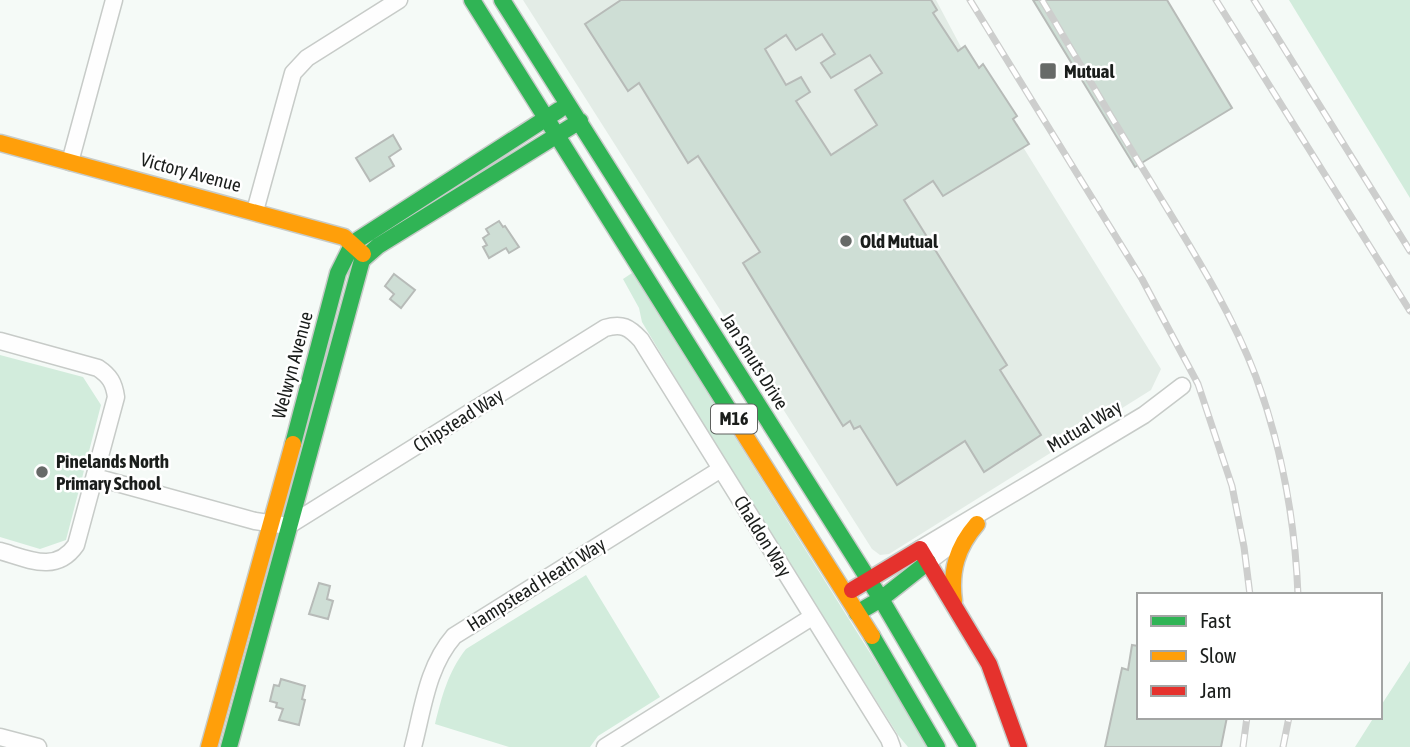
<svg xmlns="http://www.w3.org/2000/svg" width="1410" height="747" font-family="'Asap Condensed',sans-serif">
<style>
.built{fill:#e3ece6}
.green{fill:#d2ecdc}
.building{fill:#ceded5;stroke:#b7bbb8;stroke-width:2;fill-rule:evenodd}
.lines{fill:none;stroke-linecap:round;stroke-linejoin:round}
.street-casing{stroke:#c7cbc8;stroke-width:19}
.fast-casing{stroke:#c7cbc8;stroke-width:19}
.slow-casing{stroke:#c7cbc8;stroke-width:19}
.jam-casing{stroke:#c7cbc8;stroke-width:19}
.street{stroke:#fefefe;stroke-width:16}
.fast{stroke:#30b455;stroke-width:16}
.slow{stroke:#ff9f0a;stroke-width:16}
.jam{stroke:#e5322d;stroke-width:16}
.rail-casing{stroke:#cdcecd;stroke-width:7}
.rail{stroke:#fff;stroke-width:4.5;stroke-dasharray:13;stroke-linecap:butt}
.poi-dot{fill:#676a68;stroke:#fff;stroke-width:2.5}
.labels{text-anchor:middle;stroke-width:5;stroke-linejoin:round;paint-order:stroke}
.shield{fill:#fff;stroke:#5f615f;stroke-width:2}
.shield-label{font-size:18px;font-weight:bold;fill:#1a1d1b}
.poi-label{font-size:19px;font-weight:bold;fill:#1a1d1b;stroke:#fff;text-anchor:start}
.street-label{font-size:19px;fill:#1a1d1b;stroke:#fff}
</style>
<rect width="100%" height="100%" fill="#f5faf7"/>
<path class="built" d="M523 0H936L962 49 1161 369 1151 390 889 554 880 555 872 549Z"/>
<path class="green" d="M1289 0H1410V198Z
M632 273 929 747H908L898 735 729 468 642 322 639 308 623 279Z
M0 355 83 377 101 405 66 540 40 549 0 537Z
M586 575 660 697 598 736 590 747H509L435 724C442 696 448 672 466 649Z
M1410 661V747H1355L1374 717H1380V707Z"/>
<path class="building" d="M621 0H931L937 10 933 13 958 51 965 46 979 68 983 64 1017 116 1013 119 1029 144 943 196 933 181 904 200 1007 365 1000 370 1041 435 984 472 965 441 897 485 860 426 854 429 850 421 843 426 743 263 760 252 698 156 688 163 639 83 628 91 585 24ZM822 34 835 54 821 63 831 78 870 55 882 73 855 90 877 125 831 155 796 101 810 92 801 77 786 85 765 49 786 35 796 50Z
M1033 0H1167L1232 108 1135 167Z
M393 135 401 149 389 157 394 166 370 181 356 158Z
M499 221 503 227 505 226 519 247 509 253 506 248 489 258 483 247 487 245 483 238 489 234 486 229Z
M394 274 415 290 401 308 390 299 394 294 385 286Z
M319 583 330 586 327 599 333 601 328 619 309 614Z
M1132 645 1139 646V717H1227L1221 747H1105L1122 668 1128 670Z
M281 679 305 686 302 699 305 700 299 725 279 720 283 709 276 707 277 703 270 701 274 685 279 686Z"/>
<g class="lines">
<g class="street-casing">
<path id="street" d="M70 162 114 0
M255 211 293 73 307 58 399 0
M0 341 98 368C110 376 114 383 116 397L76 545C56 574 28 559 0 551
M95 477 255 521 288 526 605 328C622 323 629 327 641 340L889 739 892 747
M920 549 1144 415 1182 386
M928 562 965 534
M0 737 38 747
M413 747C423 709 427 667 454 636L721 469
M605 747 812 617"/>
</g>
<g class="fast-casing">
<path id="fast" d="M472 0 734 418
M502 0 881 599 968 747
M293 444 338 273 353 243 559 110
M857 613 881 599 928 562
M872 636 937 747
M229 747 362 260 378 246 580 121"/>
</g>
<g class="slow-casing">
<path id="slow" d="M0 143 344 237 363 254
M734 418 872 636
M954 601C950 571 957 547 977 524
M209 747 293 444"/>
</g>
<g class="jam-casing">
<path id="jam" d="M852 590 920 549 989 664 1019 747"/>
</g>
<use href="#street" class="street"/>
<use href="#fast" class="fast"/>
<use href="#slow" class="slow"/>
<use href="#jam" class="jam"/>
<g class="rail-casing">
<path id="rail" d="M970 0 1142 279 1198 384 1232 486 1244 547 1250 595
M1042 0C1078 61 1114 122 1151 182 1189 245 1230 308 1256 377 1282 448 1295 520 1298 595
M1216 0 1410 311
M1254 0 1410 251
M1243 747 1247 717
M1283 747 1289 717"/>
</g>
<use href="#rail" class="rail"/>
</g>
<g class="poi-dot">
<rect x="1039" y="62" width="18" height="18" rx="3.5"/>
<circle cx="846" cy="241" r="7"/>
<circle cx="42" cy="472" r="7"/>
</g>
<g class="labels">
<rect class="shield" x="711" y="404.5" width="46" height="29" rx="5"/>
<g class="shield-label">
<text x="734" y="425">M16</text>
</g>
<g class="poi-label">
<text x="1064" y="78">Mutual</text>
<text x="860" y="248">Old Mutual</text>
<text x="56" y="468">Pinelands North<tspan x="56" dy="22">Primary School</tspan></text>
</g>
<g class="street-label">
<text transform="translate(191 172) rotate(15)" y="7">Victory Avenue</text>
<text transform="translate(755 361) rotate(58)" y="7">Jan Smuts Drive</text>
<text transform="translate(292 365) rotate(-75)" y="7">Welwyn Avenue</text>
<text transform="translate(458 420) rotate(-32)" y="7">Chipstead Way</text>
<text transform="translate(1084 426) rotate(-31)" y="7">Mutual Way</text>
<text transform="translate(763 536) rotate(58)" y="7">Chaldon Way</text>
<text transform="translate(536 584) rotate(-32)" y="7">Hampstead Heath Way</text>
</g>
</g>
<rect x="1137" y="593" width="245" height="126" fill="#ffffff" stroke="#a3a5a4" stroke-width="2"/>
<rect x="1151" y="616" width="35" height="10" fill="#30b455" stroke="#a3a5a4" stroke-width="2"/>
<text x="1200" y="628" font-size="21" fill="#1a1d1b">Fast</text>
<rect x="1151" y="651" width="35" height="10" fill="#ff9f0a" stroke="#a3a5a4" stroke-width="2"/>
<text x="1200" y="663" font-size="21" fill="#1a1d1b">Slow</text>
<rect x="1151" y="686" width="35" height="10" fill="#e5322d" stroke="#a3a5a4" stroke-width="2"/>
<text x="1200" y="698" font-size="21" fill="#1a1d1b">Jam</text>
</svg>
